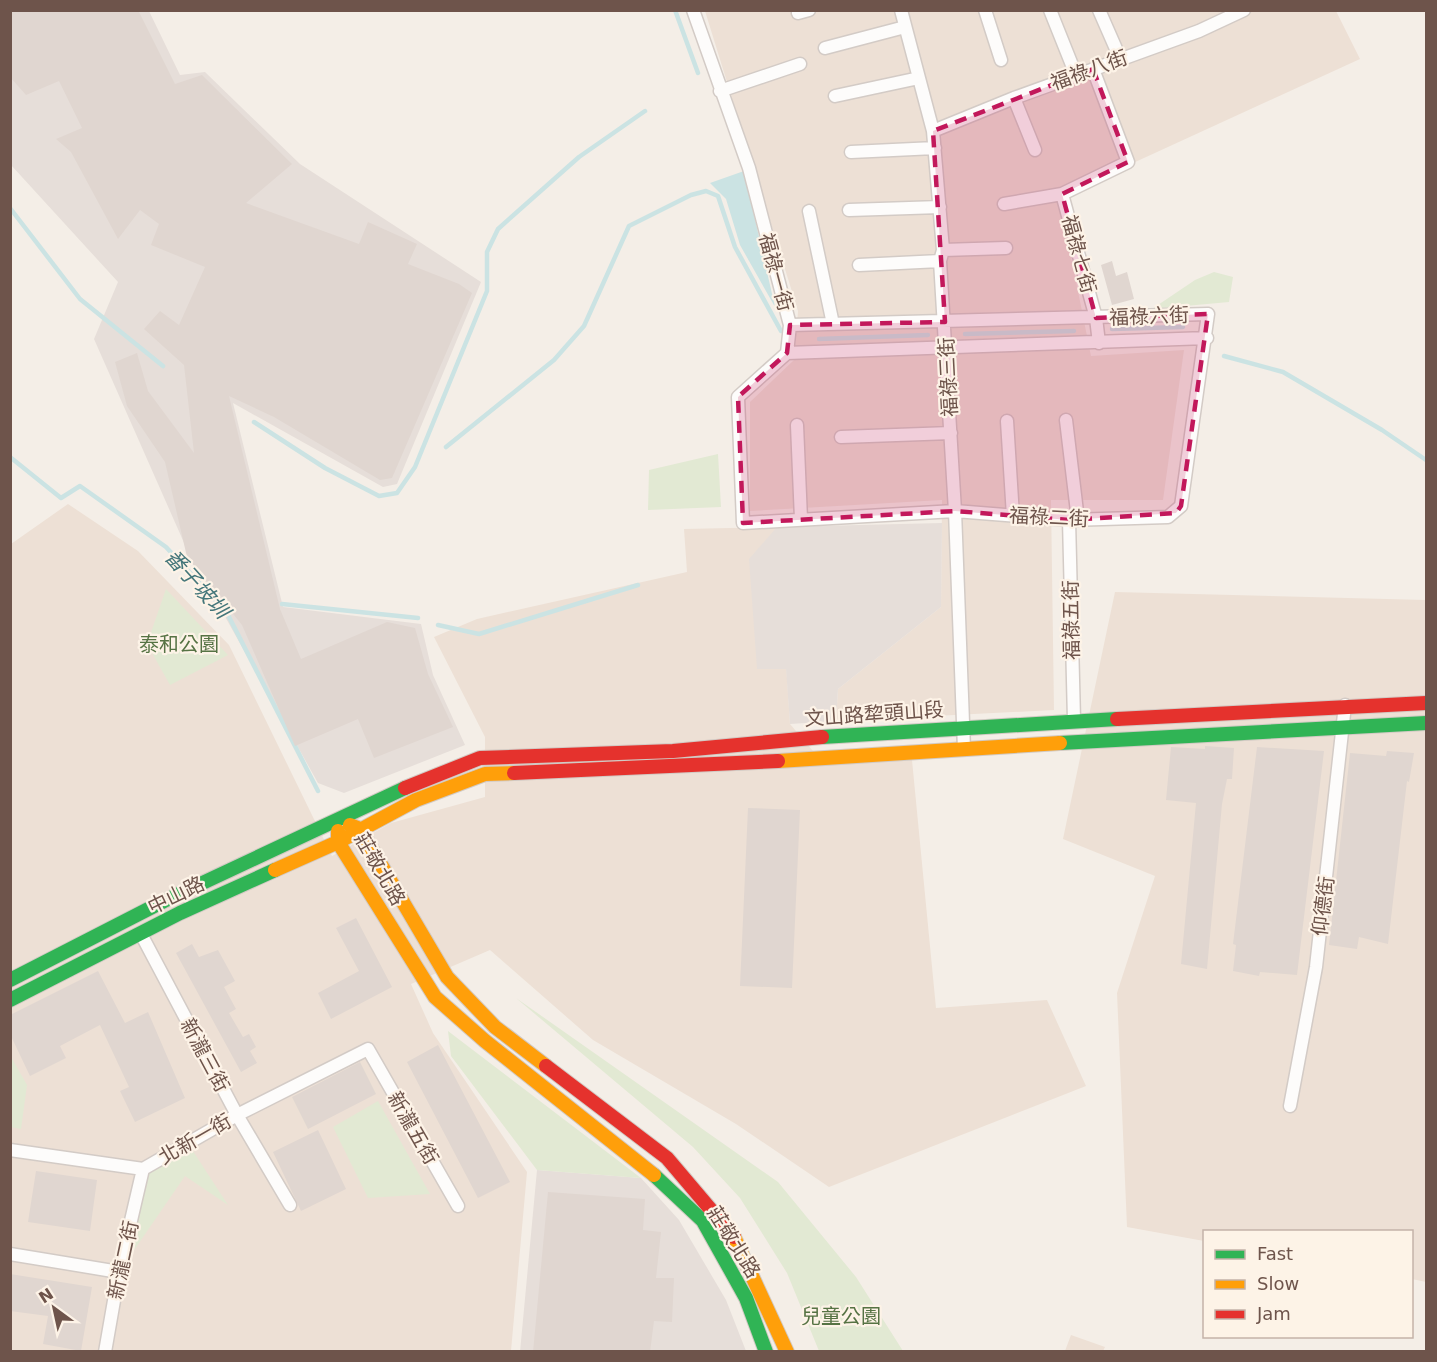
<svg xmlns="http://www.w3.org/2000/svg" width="1437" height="1362" font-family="'DejaVu Sans','Noto Sans TC',sans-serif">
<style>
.residential{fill:#ede0d5}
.industrial{fill:#e6ded9}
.green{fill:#e2e9d3}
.water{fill:#cbe3e3}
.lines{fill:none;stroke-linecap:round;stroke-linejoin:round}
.stream{stroke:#cbe3e3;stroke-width:4.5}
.building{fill:#e0d6d0}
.street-casing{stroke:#d3cbc6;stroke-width:15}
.fast-casing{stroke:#d2cac4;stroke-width:16}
.slow-casing{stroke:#d2cac4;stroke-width:16}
.jam-casing{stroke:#d2cac4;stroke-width:16}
.street{stroke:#fdfcfb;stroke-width:12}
.fast{stroke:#30b455;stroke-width:14}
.slow{stroke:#ff9f0a;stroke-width:14}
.jam{stroke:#e5322d;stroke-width:14}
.marked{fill:#c2185b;fill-opacity:0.2;stroke:#c2185b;stroke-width:4.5;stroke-dasharray:12 8;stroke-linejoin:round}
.labels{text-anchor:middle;stroke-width:4.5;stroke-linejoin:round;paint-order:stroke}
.street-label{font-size:20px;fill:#6e544b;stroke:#fdf3e7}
.park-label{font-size:20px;fill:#567344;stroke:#fdf3e7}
.water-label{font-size:21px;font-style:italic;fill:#44767a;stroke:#fdf3e7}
</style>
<rect width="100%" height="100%" fill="#f4eee7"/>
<path class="residential" d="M705 11H1336L1360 59 1059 197 1091 356 1184 350 1163 500H1051L1054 710 836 721 838 689 941 607 942 500 750 511V402L794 360 798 311Z
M68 504 138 551 229 645 332 856 391 823 485 797V737L434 637 477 619 687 572 684 529 777 527 790 724 824 764 912 760 936 1008 1047 1000 1086 1086 829 1187 736 1124 593 1040 490 950 411 984 433 1033 527 1172 511 1351H11V544Z
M1115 592 1426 600V1282L1412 1279V1232H1204V1241L1127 1227 1117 993 1155 876 1063 839Z
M1071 1335 1105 1347 1103 1351H1065Z"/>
<path class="industrial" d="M11 11H149L180 75 205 72 300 164 481 282 397 484 383 487 233 403 283 607 421 624 433 675 465 745 344 793 318 783 185 545 94 339 118 282 11 165Z
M942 523 941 607 838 689 836 721 790 724 786 669H757L749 559 777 527Z
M537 1170 641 1178 679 1220 726 1300 746 1351 520 1352Z"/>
<path class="green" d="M1214 272 1233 277 1229 302 1152 309 1195 280Z
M718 454 721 507 648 510 649 470Z
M166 589 228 655 170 685 147 644Z
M516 998 778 1182 856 1277 903 1351H819L787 1273 740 1198 693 1147Z
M448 1031 641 1178 537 1170 451 1056Z
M10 1055 27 1085 21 1129 11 1127Z
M378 1101 430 1194 368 1198 333 1127Z
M189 1145 228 1205 185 1176 119 1272 144 1169Z"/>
<path class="water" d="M744 171 775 307 740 245 726 199 710 183Z"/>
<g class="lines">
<path class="stream" d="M675 10 698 73
M10 208 80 299 163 366
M1112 329 1183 327
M965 334 1074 331
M819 339 928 335
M1224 356 1283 372 1382 430 1426 460
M254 422 325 468 379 496 397 493 415 467 487 291V252L498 229 579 157 645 111
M446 447 554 360 584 326 629 226 691 195 706 191 718 196 735 247 781 331
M10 457 61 498 80 486 166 547 227 613 318 791
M282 604 418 618
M438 625 479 634 638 585"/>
</g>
<path class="building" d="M10 10H138L175 84 202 75 292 164 246 203 359 244 368 222 417 244 408 264 459 284 472 293 392 478 380 480 274 417 229 396 280 609 301 659 387 622 415 628 428 674 453 727 374 758 358 719 295 746 242 625 187 557 165 462 127 406 115 362 137 353 148 391 194 453 184 365 144 329 160 311 179 325 205 267 151 245 159 224 140 210 118 239 71 152 56 139 82 128 59 81 26 95 10 77Z
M1112 261 1116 276 1127 272 1134 299 1112 305 1101 265Z
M1205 746 1234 748 1232 779H1227L1222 804 1207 969 1181 964 1196 803 1166 800 1171 747 1205 749Z
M1257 747 1324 751 1297 975 1260 972 1259 976 1233 971 1236 945 1233 944Z
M1387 751 1414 753 1409 782 1407 781 1388 944 1359 937 1357 949 1329 945 1350 753 1386 756Z
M748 808 800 810 792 988 740 986Z
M356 918 392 987 331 1019 318 993 359 971 336 928Z
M192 944 199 957 218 950 235 981 224 987 236 1009 229 1013 243 1037 249 1034 256 1047 250 1051 257 1063 241 1072 176 953Z
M98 971 125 1023 148 1012 185 1098 135 1122 120 1091 129 1087 100 1025 60 1046 66 1058 30 1076 10 1034V1015Z
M438 1045 510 1182 478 1198 407 1062Z
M360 1062 376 1094 308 1129 292 1097Z
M318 1130 346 1189 301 1211 273 1152Z
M36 1171 97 1180 90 1231 28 1222Z
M548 1192 645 1199 643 1230 661 1232 656 1278H674L672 1322 654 1321 650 1352H533Z
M10 1274 92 1287 81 1351 43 1344 48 1316 10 1311Z"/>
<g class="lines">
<g class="street-casing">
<path id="street" d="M693 10 749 168 790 325 787 353 738 397 743 523 955 511 1069 520 1168 517 1181 506 1208 314 790 325
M901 10 933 131 943 250 940 261 955 511 964 749
M985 10 1001 60
M1050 10 1076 75
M1099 10 1120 58
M798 13 809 10
M825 48 905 27
M1093 69 1128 162 1062 194 1096 318 1099 343
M720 91 800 64
M835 96 919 78
M1014 98 1035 150
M933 131 1014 98 1199 31 1244 10
M851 152 935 148
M1004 204 1062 194
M849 210 940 207
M809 211 833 324
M943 250 1006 248
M859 265 940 261
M787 353 1207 338
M1066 420 1078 520
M1007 421 1013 516
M797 425 801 519
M841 437 951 433
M1069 520 1074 720
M141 934 237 1115 290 1205
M1290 1106 1316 967 1345 705
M10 1150 143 1169 237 1115 368 1049 458 1206
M10 1254 119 1272
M105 1352 119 1272 143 1169"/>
</g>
<g class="fast-casing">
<path id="fast" d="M822 737 1117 719
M1060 743 1426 723
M10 980 164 901 405 788
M10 1000 180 913 275 870
M654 1175 703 1221 746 1298 766 1352"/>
</g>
<g class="slow-casing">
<path id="slow" d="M778 761 1060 743
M350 825 360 829 447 977 495 1027 546 1066
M338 831V842L435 997 485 1041 654 1175
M275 870 338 842 416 800 485 774 514 773
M734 1237 787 1352"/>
</g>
<g class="jam-casing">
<path id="jam" d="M1117 719 1426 703
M514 773 778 761
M405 788 480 758 673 751 822 737
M546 1066 667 1158 734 1237"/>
</g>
<use href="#street" class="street"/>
<use href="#fast" class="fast"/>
<use href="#slow" class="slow"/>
<use href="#jam" class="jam"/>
</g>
<path class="marked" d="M1093 69 1128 162 1062 194 1096 318 1208 314 1181 506 1176 513 1069 520 955 511 743 523 738 397 787 353 790 325 945 322 933 131Z"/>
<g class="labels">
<g class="street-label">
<text transform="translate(1089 70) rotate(-20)" y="7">福祿八街</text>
<text transform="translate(1079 254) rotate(75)" y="7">福祿七街</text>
<text transform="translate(776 272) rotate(75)" y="7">福祿一街</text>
<text transform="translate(1149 316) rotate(-2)" y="7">福祿六街</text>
<text transform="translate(948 377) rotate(-93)" y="7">福祿三街</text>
<text transform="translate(1049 517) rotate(3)" y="7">福祿二街</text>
<text transform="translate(1071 620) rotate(-91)" y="7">福祿五街</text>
<text transform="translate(874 714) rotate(-4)" y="7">文山路犂頭山段</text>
<text transform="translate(380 869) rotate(60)" y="7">莊敬北路</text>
<text transform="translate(176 895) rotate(-26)" y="7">中山路</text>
<text transform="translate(1323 906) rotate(-83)" y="7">仰德街</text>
<text transform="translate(205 1055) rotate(62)" y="7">新瀧三街</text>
<text transform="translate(413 1128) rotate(60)" y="7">新瀧五街</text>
<text transform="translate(195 1139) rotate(-30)" y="7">北新一街</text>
<text transform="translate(734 1242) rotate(58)" y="7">莊敬北路</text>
<text transform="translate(123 1260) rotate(-78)" y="7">新瀧二街</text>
</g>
<g class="park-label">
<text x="179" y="651">泰和公園</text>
<text x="841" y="1323">兒童公園</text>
</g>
<g class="water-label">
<text transform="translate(197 584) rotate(48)" y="7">番子坡圳</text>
</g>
</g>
<rect width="1437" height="1362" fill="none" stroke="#6e544b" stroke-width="24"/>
<rect x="1203" y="1230" width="210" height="108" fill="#fdf3e7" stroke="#c4b3a9" stroke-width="1.5"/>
<rect x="1215" y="1250" width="30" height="9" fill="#30b455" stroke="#c4b3a9" stroke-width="1.5"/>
<text x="1257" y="1260" font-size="18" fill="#6e544b">Fast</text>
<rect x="1215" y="1280" width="30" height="9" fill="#ff9f0a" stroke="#c4b3a9" stroke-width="1.5"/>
<text x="1257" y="1290" font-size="18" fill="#6e544b">Slow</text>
<rect x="1215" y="1310" width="30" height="9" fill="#e5322d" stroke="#c4b3a9" stroke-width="1.5"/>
<text x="1257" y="1320" font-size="18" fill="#6e544b">Jam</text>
<g transform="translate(54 1308) rotate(327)" stroke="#fdf3e7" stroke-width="4.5" paint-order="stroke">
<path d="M0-4.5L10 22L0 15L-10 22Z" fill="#6e544b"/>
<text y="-9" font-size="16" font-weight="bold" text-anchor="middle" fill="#6e544b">N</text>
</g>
</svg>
